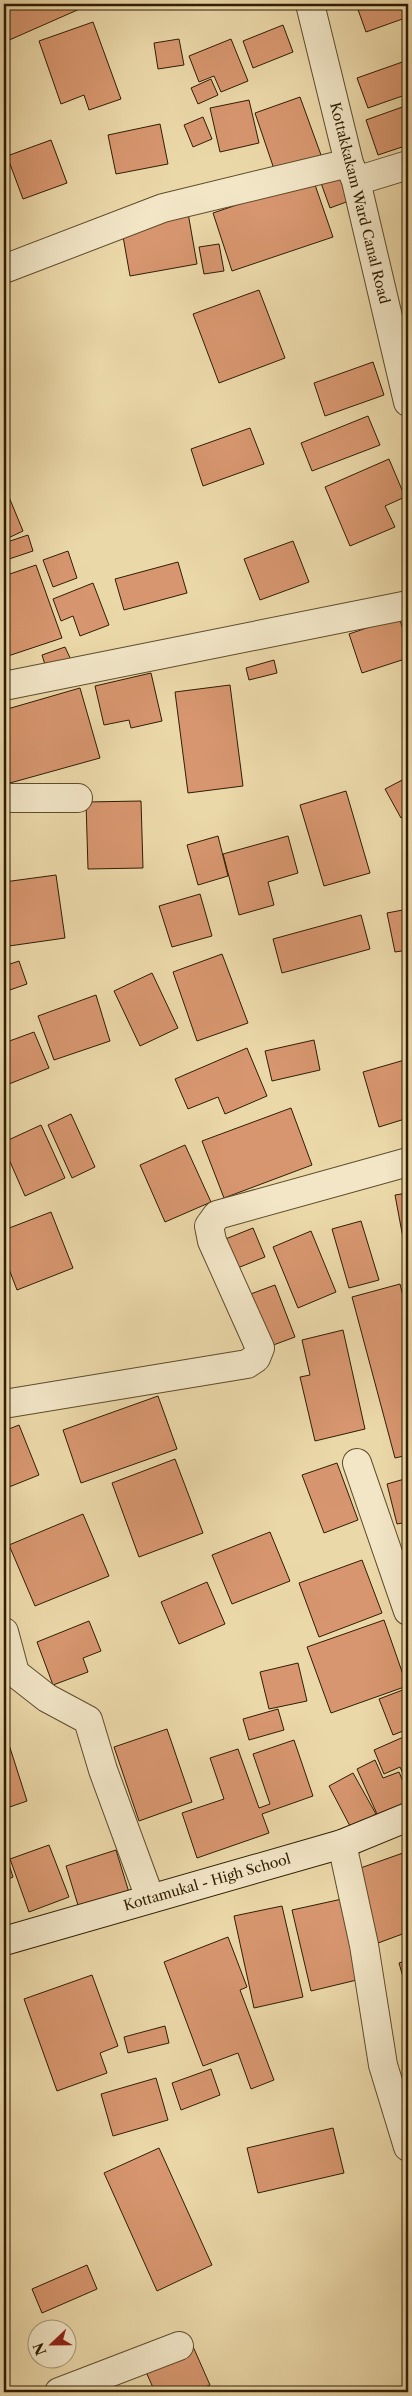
<svg xmlns="http://www.w3.org/2000/svg" width="412" height="2396" font-family="'Libre Caslon Text',serif">
<style>
.building{fill:#d7966f;stroke:#2f1d03}
.lines{fill:none;stroke-linecap:round;stroke-linejoin:round}
.street-casing{stroke:#5e4c2c;stroke-width:30}
.secondary-casing{stroke:#2f1d03;stroke-width:30}
.street{stroke:#f2e6c7;stroke-width:28}
.secondary{stroke:#f2e6c7;stroke-width:28}
.labels{text-anchor:middle;stroke-width:5;stroke-linejoin:round;paint-order:stroke}
.street-label{font-size:14px;fill:#2f1d03;stroke:#f2e6c7}
</style>
<rect width="100%" height="100%" fill="#ebd8a9"/>
<filter id="stains"><feTurbulence type="fractalNoise" baseFrequency=".004" numOctaves="4"/><feColorMatrix values="0 0 0 0 .2 0 0 0 0 .09 0 0 0 0 .02 0 0 0 .5 -.17"/></filter>
<radialGradient id="worn" r=".72"><stop offset=".6" stop-color="#630" stop-opacity="0"/><stop offset="1" stop-color="#630" stop-opacity=".3"/></radialGradient>
<path class="building" d="M4 4H91L7 41 4 33Z
M356 4H408V17L366 32Z
M93 22 121 99 89 110 84 95 61 104 39 41Z
M283 25 293 52 253 68 243 41Z
M179 39 184 65 158 69 154 43Z
M231 39 248 81 221 92 214 76 199 82 189 56Z
M408 60V94L368 108 357 78Z
M211 79 218 95 198 104 191 88Z
M300 97 321 155 275 172 255 113Z
M249 100 259 143 220 152 210 108Z
M408 105V145L378 155 366 120Z
M203 117 212 139 193 147 184 125Z
M160 124 168 164 116 174 108 135Z
M51 140 67 183 23 199 7 156Z
M340 176 349 201 330 208 321 183Z
M313 179 333 237 232 271 213 213Z
M188 213 197 264 130 276 121 225Z
M219 244 224 271 204 274 199 247Z
M259 290 285 358 219 383 193 314Z
M373 362 384 395 325 416 314 383Z
M368 416 380 445 312 471 301 443Z
M250 428 264 464 203 486 191 449Z
M389 459 405 497 385 506 395 527 350 546 325 487Z
M9 497 23 531 4 540V500Z
M28 535 33 551 6 560 4 543Z
M293 541 309 582 260 600 244 559Z
M68 551 77 578 53 587 43 560Z
M178 562 187 593 124 610 115 579Z
M36 565 62 638 8 656 4 645V576Z
M93 583 109 625 80 636 73 616 61 621 53 599Z
M399 617 408 645V658L362 673 349 634Z
M65 647 72 662 47 671 42 655Z
M274 660 277 673 249 680 246 668Z
M151 673 162 721 131 728 129 720 104 725 95 686Z
M230 685 243 786 188 793 175 692Z
M80 688 100 758 10 783 4 759V710Z
M408 777V814L401 818 385 789Z
M346 791 370 873 324 886 300 805Z
M141 801 143 868 88 869 86 802Z
M218 836 228 876 198 885 187 845Z
M288 836 298 873 268 882 274 905 239 915 223 854Z
M56 875 65 938 9 946 4 910V882Z
M200 894 212 936 172 947 159 906Z
M408 909V950L395 952 387 913Z
M361 915 370 949 282 973 273 939Z
M222 954 248 1023 197 1041 173 972Z
M19 961 27 984 4 992V966Z
M152 973 178 1028 140 1046 114 991Z
M96 995 110 1041 54 1060 38 1016Z
M34 1032 49 1068 4 1086V1043Z
M314 1040 320 1070 272 1081 265 1051Z
M247 1048 267 1096 225 1114 218 1097 188 1109 175 1079Z
M408 1059V1118L379 1127 363 1072Z
M291 1108 312 1165 224 1198 202 1141Z
M71 1114 95 1167 72 1178 48 1125Z
M41 1125 65 1178 25 1196 4 1148V1142Z
M185 1145 211 1202 165 1222 140 1165Z
M408 1193V1237L403 1238 395 1195Z
M51 1212 73 1268 17 1290 4 1256V1230Z
M361 1221 379 1280 349 1288 332 1229Z
M253 1228 265 1257 235 1269 223 1240Z
M311 1231 336 1292 298 1308 273 1247Z
M400 1284 408 1316V1455L395 1458 352 1297Z
M275 1285 295 1337 268 1347 248 1295Z
M343 1330 365 1429 315 1441 300 1377 310 1375 302 1340Z
M158 1396 177 1449 81 1483 63 1430Z
M19 1425 39 1475 4 1489V1431Z
M175 1459 203 1533 139 1557 112 1483Z
M337 1463 358 1520 324 1533 302 1475Z
M408 1478V1522L397 1524 387 1484Z
M83 1514 109 1576 35 1606 9 1545Z
M270 1532 290 1581 232 1604 212 1555Z
M362 1560 382 1613 319 1637 299 1583Z
M207 1582 225 1624 179 1644 161 1602Z
M384 1620 407 1686 331 1713 307 1647Z
M89 1621 101 1651 83 1658 88 1672 53 1685 37 1642Z
M298 1663 307 1701 269 1709 260 1672Z
M408 1688V1729L393 1735 379 1699Z
M278 1709 284 1730 249 1740 243 1719Z
M4 1729 27 1801 4 1809Z
M167 1729 192 1802 139 1821 114 1747Z
M408 1735V1785L400 1767 384 1774 374 1750Z
M294 1740 313 1796 262 1814 269 1833 197 1858 182 1813 224 1799 210 1758 238 1749 259 1808 270 1804 253 1754Z
M375 1760 383 1778 399 1772 408 1793V1810L381 1823 357 1769Z
M353 1773 376 1814 351 1828 329 1786Z
M49 1845 69 1897 29 1912 10 1859Z
M4 1849 13 1877 4 1881Z
M116 1850 131 1899 81 1915 66 1866Z
M403 1853 408 1866V1932L378 1943 352 1871Z
M342 1899 361 1979 311 1991 292 1910Z
M282 1906 303 1997 254 2008 234 1916Z
M228 1937 247 1987 240 1990 274 2080 251 2089 238 2053 203 2066 164 1962Z
M408 1960V1995L399 1963Z
M92 1975 118 2046 100 2053 107 2073 57 2091 24 1999Z
M165 2026 169 2043 128 2053 124 2037Z
M211 2069 220 2095 181 2110 172 2083Z
M156 2078 168 2120 113 2136 101 2094Z
M333 2128 344 2173 258 2193 247 2148Z
M159 2148 212 2265 157 2291 104 2173Z
M87 2265 97 2289 42 2313 32 2289Z
M191 2342 210 2385 192 2392H155L142 2363Z"/>
<g class="lines">
<g class="street-casing">
<path id="street" d="M310 4 349 163 356 181 408 402
M356 181 408 165
M4 269 163 208 349 163
M4 686 408 605
M4 798H78
M4 1404 247 1364 256 1358 260 1348 212 1241 209 1226 217 1215 408 1162
M357 1463 408 1611
M4 1632 15 1673 47 1698 88 1720 103 1770 150 1898
M342 1844 364 1945 383 2065 408 2147
M59 2392 179 2346"/>
</g>
<g class="secondary-casing">
<path id="secondary" d="M4 1941 342 1844 408 1817"/>
</g>
<use href="#street" class="street"/>
<use href="#secondary" class="secondary"/>
</g>
<g class="labels">
<g class="street-label">
<text transform="translate(360 203) rotate(76)" y="5">Kottakkakam Ward Canal Road</text>
<text transform="translate(207 1882) rotate(-16)" y="5">Kottamukal - High School</text>
</g>
</g>
<rect width="412" height="2396" fill="none" stroke="#ebd8a9" stroke-width="20"/>
<rect x="5" y="5" width="402" height="2386" fill="none" stroke="#2f1d03" stroke-width="2.5"/>
<rect x="10" y="10" width="392" height="2376" fill="none" stroke="#2f1d03"/>
<g transform="translate(52 2344) rotate(248)"><circle r="24" fill="#f2e6c7" stroke="#a49679"/>
<path d="M0-4L9 19L0 12L-9 19Z" fill="#8f2418"/>
<text y="-8" font-size="14" font-weight="bold" text-anchor="middle" fill="#2f1d03">N</text>
</g>
<rect width="100%" height="100%" filter="url(#stains)"/>
<rect width="100%" height="100%" fill="url(#worn)"/>
</svg>
